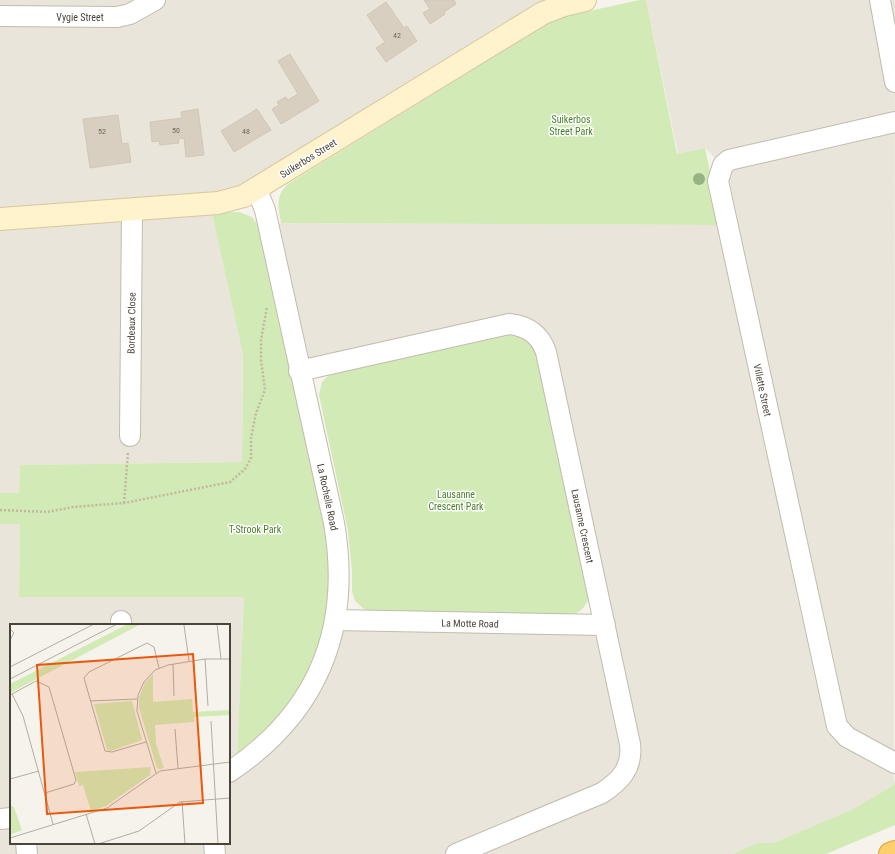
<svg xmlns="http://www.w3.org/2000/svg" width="895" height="854" font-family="'Roboto Condensed',sans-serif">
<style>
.residential{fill:#eae5da;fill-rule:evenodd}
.green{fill:#d2eab5}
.building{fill:#d8cfc1;stroke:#d3c7b4}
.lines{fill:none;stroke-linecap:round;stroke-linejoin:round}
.street-casing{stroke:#c2bbae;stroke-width:22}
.secondary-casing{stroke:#d6c79b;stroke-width:24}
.highway-casing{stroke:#e0a43c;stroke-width:24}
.path{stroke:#c4b79f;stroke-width:2.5;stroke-dasharray:2 2;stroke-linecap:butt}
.street{stroke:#fff;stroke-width:20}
.secondary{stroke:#fff3cd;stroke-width:22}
.highway{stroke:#ffcf6e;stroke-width:22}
.tree{fill:#97b381}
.labels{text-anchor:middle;stroke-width:3;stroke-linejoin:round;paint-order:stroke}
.number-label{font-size:8px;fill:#6e675b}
.street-label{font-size:10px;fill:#4b4439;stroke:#fff}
.park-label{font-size:10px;fill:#4a7f2a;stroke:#fff}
.inset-road{fill:none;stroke:#b2ada4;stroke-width:1}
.view{fill:#e8590c;fill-opacity:0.15;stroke:#e8590c;stroke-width:2}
.inset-edge{fill:none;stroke:#4b4439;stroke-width:2}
</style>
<rect width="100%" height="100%" fill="#f6f3ec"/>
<path class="residential" d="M0 0H591L575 3 210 204 243 355 242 462 20 465 19 493H0Z
M646 0H895L894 785 851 810 773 843H758L732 854H0V524H20L19 597H244L237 755 276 734 334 619 605 624 547 351 301 369 270 223 721 225 723 166 705 148 678 154ZM11 625H229V843H11Z"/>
<path class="green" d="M640 0H646L677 154 705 148 721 225 281 223C278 206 275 193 291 182L557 18Z
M239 212 252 217 259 227 324 522C328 543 331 566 330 588 327 636 304 691 271 726 261 736 248 746 237 755L244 597H19L20 524H0V493H19L20 465 242 462 243 355 212 213Z
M503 334C522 334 527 337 537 354L590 594C587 605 583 610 573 615L369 611 364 609 355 601 352 591V571L348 531 319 395 322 382 331 373Z
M895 780V825L826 854H732L758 843H773L851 810 894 785Z"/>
<path class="building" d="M424 0H454L456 4 444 12 445 14 430 24 423 13 430 9Z
M386 2 404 28 407 26 417 41 386 62 376 48 385 42 367 15Z
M290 54 319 101 281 124 272 109 279 105 277 102 286 97 288 100 298 94 278 61Z
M198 109 204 155 186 157 184 138 178 139 179 143 160 145 159 141 152 142 150 122 182 118 181 112Z
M257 109 271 130 234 152 221 131Z
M118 115 122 144 128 143 131 162 90 168 83 119Z"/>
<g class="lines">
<g class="street-casing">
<path id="street" d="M880 0 895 82
M0 16 117 17 130 14 155 0
M895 122 729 160 723 165 718 181 837 726 847 737 895 763
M299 371 509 324C528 326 540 335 546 352L630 744C633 768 620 781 602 793L456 854
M130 436 132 209
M335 620 605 625
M121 625V621
M229 772C318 713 352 628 334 523L265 210 257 190
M0 819 11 818
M26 843 27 854
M214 843 215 854"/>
</g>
<g class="secondary-casing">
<path id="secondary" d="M0 219 218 203 244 196 543 13 564 5 585 0"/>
</g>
<g class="highway-casing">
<path id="highway" d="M890 854 895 852"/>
</g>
<path class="path" d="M124 503 128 452
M0 510 47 512 73 507 124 503 230 482 245 469 251 458V438L256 413 265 390 261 360V340L267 307"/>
<use href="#street" class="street"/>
<use href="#secondary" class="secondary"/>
<use href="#highway" class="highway"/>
</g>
<circle class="tree" cx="699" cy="179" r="6"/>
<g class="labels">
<g class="number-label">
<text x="397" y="38">42</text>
<text x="176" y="133">50</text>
<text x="102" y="134">52</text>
<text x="246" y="134">48</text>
</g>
<g class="street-label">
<text x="80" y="21">Vygie Street</text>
<text transform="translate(308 158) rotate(-32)" y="4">Suikerbos Street</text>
<text transform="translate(131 323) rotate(-89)" y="4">Bordeaux Close</text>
<text transform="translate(763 390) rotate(78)" y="4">Villette Street</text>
<text transform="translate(328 497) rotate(78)" y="4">La Rochelle Road</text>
<text transform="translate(583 526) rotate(78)" y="4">Lausanne Crescent</text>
<text transform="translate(470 623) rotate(1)" y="4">La Motte Road</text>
</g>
<g class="park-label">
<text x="571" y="123">Suikerbos<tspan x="571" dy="12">Street Park</tspan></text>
<text x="456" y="498">Lausanne<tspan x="456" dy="12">Crescent Park</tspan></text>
<text x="255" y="533">T-Strook Park</text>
</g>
</g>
<g transform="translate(10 624)">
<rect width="220" height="220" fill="#f6f3ec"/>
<path d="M118 0H131L0 69V60ZM143 50V78L182 75 183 88 220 86V91L184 93V98L145 101 146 120 154 144 149 145 147 144 129 84V73L135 59ZM122 77 132 116 101 127 97 126 84 80ZM141 143 140 151 96 182 81 187 73 161 69 162 65 148ZM0 181 4 183 12 206 0 211Z" fill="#d2eab5"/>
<path class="inset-road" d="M207 0 211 35M174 1 179 37M0 5 4 9 0 16M195 35 198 82M163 40 164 72M0 43 84 0M0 55 107 0M2 70 13 92 43 200M0 71 26 57 39 63 66 156 64 160 35 169M80 77 127 75M201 97 208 220M165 105 168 144M136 118 102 128 95 127 74 54 79 48 137 19 144 23 149 44M146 149 127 87 128 71 134 58 145 46 158 41 195 35H220M0 155 29 147M172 177 175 220M76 190 85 220M0 214 97 184 150 147 220 138M88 220 129 207 170 178 220 174"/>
<path class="view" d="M183 30 193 179 37 190 27 41Z"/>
<rect width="220" height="220" class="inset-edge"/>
</g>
</svg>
